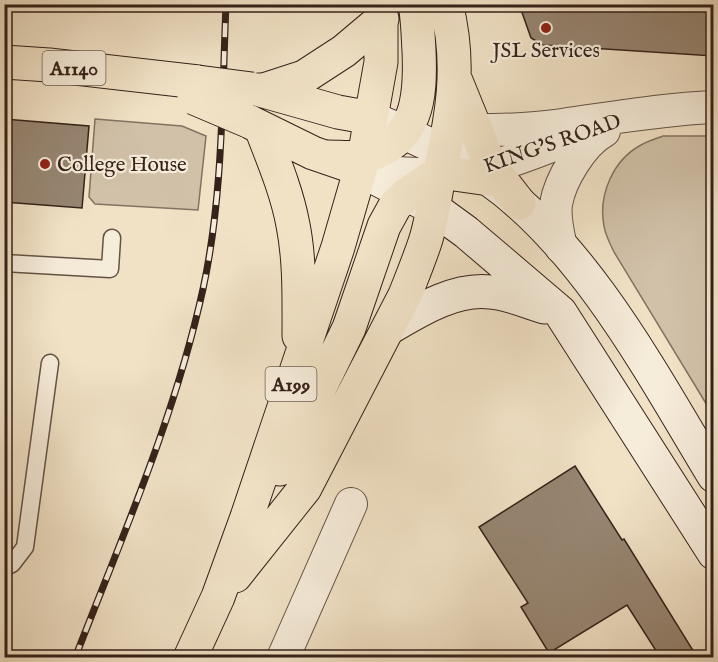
<svg xmlns="http://www.w3.org/2000/svg" width="718" height="662" font-family="'IM FELL English',serif">
<style>
.green{fill:#d1c1a9;stroke:#837262;stroke-width:1.5}
.building{fill:#978673;stroke:#35221a;stroke-width:1.5}
.lines{fill:none;stroke-linecap:round;stroke-linejoin:round}
.service-casing{stroke:#645245;stroke-width:19}
.minor-casing{stroke:#645245;stroke-width:34}
.secondary-casing{stroke:#35221a;stroke-width:35}
.primary-casing{stroke:#35221a;stroke-width:35}
.service{stroke:#f6ecda;stroke-width:16}
.minor{stroke:#f6ecda;stroke-width:32}
.secondary{stroke:#f6ecda;stroke-width:33}
.primary{stroke:#f1e2c6;stroke-width:33}
.rail-casing{stroke:#35221a;stroke-width:7}
.rail{stroke:#f6ecda;stroke-width:4.5;stroke-dasharray:14;stroke-linecap:butt}
.primary-bridge-casing{stroke:#35221a;stroke-width:35;stroke-linecap:butt}
.primary-bridge{stroke:#f1e2c6;stroke-width:33}
.poi-dot{fill:#8f2418;stroke:#f6ecda;stroke-width:2}
.labels{text-anchor:middle;stroke-width:4.5;stroke-linejoin:round;paint-order:stroke}
.shield{fill:#f6ecda;stroke:#6f5f54;stroke-width:1.5}
.shield-label{font-size:20px;font-weight:bold;fill:#35221a}
.poi-label{font-size:21px;fill:#35221a;stroke:#f6ecda}
.street-label{font-size:21px;fill:#35221a;stroke:#f6ecda}
</style>
<rect width="100%" height="100%" fill="#f1e2c6"/>
<filter id="stains"><feTurbulence type="fractalNoise" baseFrequency=".00333" numOctaves="4"/><feColorMatrix values="0 0 0 0 .2 0 0 0 0 .09 0 0 0 0 .02 0 0 0 .5 -.17"/></filter>
<radialGradient id="worn" r=".72"><stop offset=".6" stop-color="#630" stop-opacity="0"/><stop offset="1" stop-color="#630" stop-opacity=".3"/></radialGradient>
<path class="green" d="M95 119 182 126 206 136 198 210 95 204 89 197Z
M663 136H713V415L614 252C610 244 605 234 604 226 598 195 613 160 641 145 648 141 655 139 663 136Z"/>
<path class="building" d="M519 4H714V56L543 45 531 38Z
M4 119 89 126 82 208 4 202Z
M575 466 622 540 624 539 697 657H660L627 605 549 653 521 607 528 603 479 527Z"/>
<g class="lines">
<g class="service-casing">
<path id="service" d="M4 263 110 269 112 238
M4 567 12 564 25 547 50 363"/>
</g>
<g class="minor-casing">
<path id="minor" d="M452 130C489 131 526 130 562 125 613 118 663 109 714 107
M360 170C402 174 448 178 490 167 521 159 552 145 582 134
M561 247C558 233 554 218 556 204 560 180 582 143 604 131
M283 658 351 504"/>
</g>
<g class="secondary-casing">
<path id="secondary" d="M378 121C417 138 456 156 490 180 586 248 654 377 714 476
M360 170 433 208 466 232 560 312 714 553
M389 328C418 311 454 288 490 292 508 293 527 302 544 307"/>
</g>
<g class="primary-casing">
<path id="primary" d="M4 62 49 65 198 82
M456 81 491 167 519 203
M260 90 338 112 371 118
M264 90 304 77 344 51 382 19
M252 123 313 153 348 165
M261 128C273 159 287 192 293 225 300 260 299 299 299 336
M329 157C340 157 355 159 366 156 418 141 421 97 419 51 418 35 418 20 415 4
M280 469 349 328 384 226 395 206 407 194 440 172 489 179
M235 576 305 488 405 295C412 277 420 258 426 239 432 219 435 197 439 176 452 117 462 65 446 4
M190 658 218 597 247 517 338 247 364 157 381 62V4"/>
</g>
<use href="#service" class="service"/>
<use href="#minor" class="minor"/>
<use href="#secondary" class="secondary"/>
<use href="#primary" class="primary"/>
<g class="rail-casing">
<path id="rail" d="M75 658C122 537 175 417 203 289 223 197 222 98 226 4"/>
</g>
<use href="#rail" class="rail"/>
<g class="primary-bridge-casing">
<path id="primary-bridge" d="M198 82 252 89
M194 98 248 121"/>
</g>
<use href="#primary-bridge" class="primary-bridge"/>
</g>
<g class="poi-dot">
<circle cx="546" cy="28" r="6"/>
<circle cx="45" cy="164" r="6"/>
</g>
<g class="labels">
<g class="shield">
<rect x="42.5" y="51" width="63" height="34" rx="4.5"/>
<rect x="265.5" y="367" width="51" height="34" rx="4.5"/>
</g>
<g class="shield-label">
<text x="74" y="75">A1140</text>
<text x="291" y="391">A199</text>
</g>
<g class="poi-label">
<text x="546" y="57">JSL Services</text>
<text x="57" y="171" text-anchor="start">College House</text>
</g>
<g class="street-label">
<text transform="translate(552 143) rotate(-19)" y="7">KING'S ROAD</text>
</g>
</g>
<rect width="718" height="662" fill="none" stroke="#f1e2c6" stroke-width="24"/>
<rect x="6" y="6" width="706" height="650" fill="none" stroke="#35221a" stroke-width="3"/>
<rect x="12" y="12" width="694" height="638" fill="none" stroke="#35221a" stroke-width="1.5"/>
<rect width="100%" height="100%" filter="url(#stains)"/>
<rect width="100%" height="100%" fill="url(#worn)"/>
</svg>
